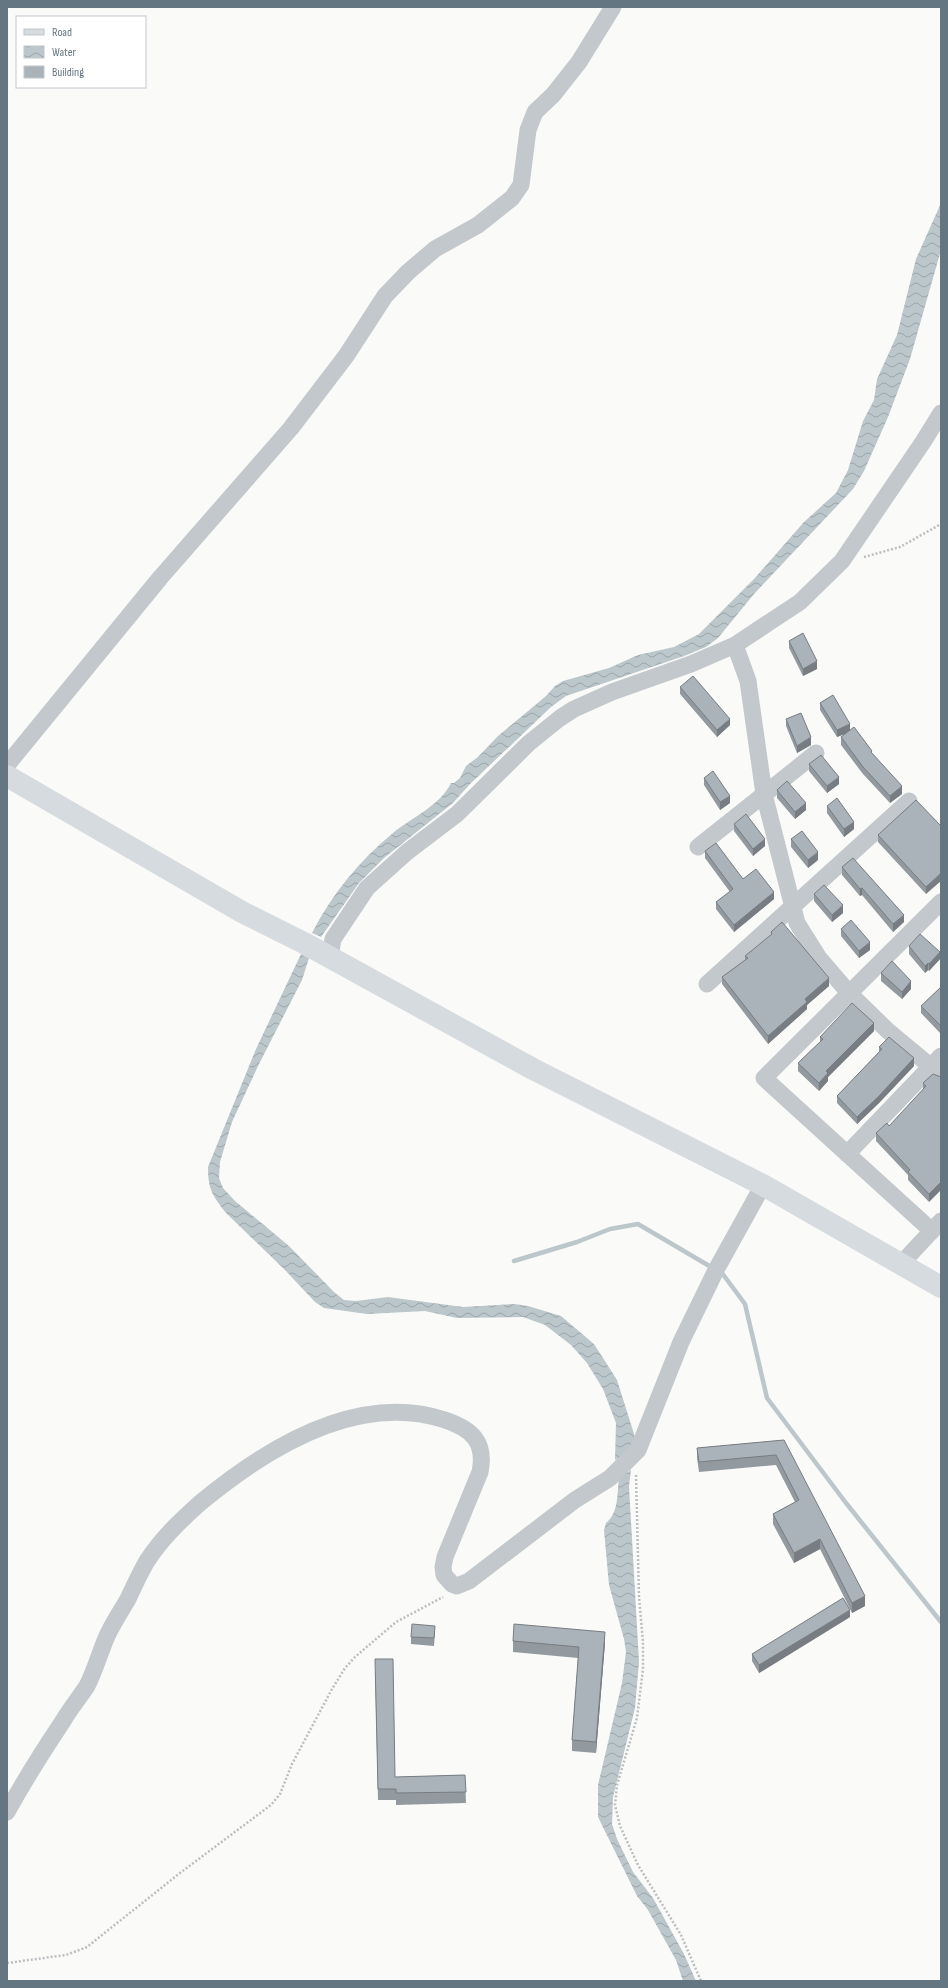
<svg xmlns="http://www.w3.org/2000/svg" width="948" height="1988" font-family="'Sofia Sans Condensed',sans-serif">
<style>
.water{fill:url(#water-waves)}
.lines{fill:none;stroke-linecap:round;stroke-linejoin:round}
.stream{stroke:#bbc7cb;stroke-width:4.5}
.path{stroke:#bbbfc2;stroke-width:2.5;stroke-dasharray:2 2;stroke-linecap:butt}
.street{stroke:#c3c8cc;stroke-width:17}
.secondary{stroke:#d6dbdf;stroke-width:22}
.wall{fill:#929a9f}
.shaded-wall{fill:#777d82}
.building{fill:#aab3b9;stroke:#777d82}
</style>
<defs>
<pattern id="water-waves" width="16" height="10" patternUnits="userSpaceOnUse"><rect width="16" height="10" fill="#bbc7cb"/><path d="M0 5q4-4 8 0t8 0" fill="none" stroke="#9ca6aa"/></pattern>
</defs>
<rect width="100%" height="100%" fill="#fafaf8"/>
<path class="water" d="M941 203V250L910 359 888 417 864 471 853 489 754 594 718 638 706 647 684 656 566 696 551 707 470 784 453 803 384 858 359 883 321 937 312 933C332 894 360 860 393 833 412 817 440 806 451 783H454L460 778 466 766 478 757 498 736 546 696 555 686 563 681 609 668 638 655 674 647 699 634 754 579 804 522 836 493 848 470 863 421 874 400 877 379 897 335 916 259Z
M301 954 309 958 302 980 259 1064 232 1122 220 1162 219 1178 223 1188 235 1201 289 1246 334 1292 344 1300 356 1301 388 1297 463 1307 514 1304 528 1306 561 1316 594 1344 603 1358 617 1380 635 1437 628 1453 615 1460 616 1423 603 1389 587 1363 571 1345 545 1325 523 1317 457 1318 425 1311 367 1314 324 1308 315 1302 284 1269 226 1213C212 1195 208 1189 208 1167L256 1049Z
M631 1470 629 1486 639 1662 635 1708 613 1797 612 1824 617 1839 633 1872 653 1898 684 1954 696 1981H683L676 1960 648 1910 637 1896 598 1817V1785L622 1683 626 1652 624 1639 609 1585 604 1530 606 1523C619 1513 617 1493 619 1478Z"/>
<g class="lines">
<path class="stream" d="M514 1261 577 1242 610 1229 638 1224 711 1267
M722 1273 745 1304 767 1398 846 1503 941 1622"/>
<path class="path" d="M864 557 900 547 941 524
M636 1475 639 1597 643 1642V1669L637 1718 617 1785 615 1805 620 1826 638 1865 681 1935 701 1981
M7 1963 66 1955 87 1947 180 1873 271 1805 280 1794 292 1764 332 1689 345 1668 355 1657 396 1622 443 1597"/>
<path class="street" d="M735 645 748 681 764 794 797 923 819 958 849 993 888 1031 941 1075
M7 765 160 578 291 428 346 356 385 296 408 272 435 249 478 225 512 198 521 185 528 130 535 112 553 95 579 62 613 7
M698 847 816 753
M330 958 333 939 367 888 407 852 457 814 529 743 560 718 574 709 612 692 691 664 735 645 800 602 842 561 923 442 941 413
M707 984 909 801
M847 1154 941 1056
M932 1231 764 1078 941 902
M900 1265 941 1221
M7 1812C24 1781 43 1751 63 1721 70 1709 79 1698 87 1686 95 1670 100 1652 107 1636 113 1623 121 1611 128 1599 134 1586 140 1573 147 1561 162 1538 180 1521 200 1503 265 1449 357 1391 445 1420 472 1429 486 1442 480 1472L445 1557 443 1567 444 1575 452 1584 457 1586 469 1581 575 1500 610 1478 638 1450 681 1342 717 1268 763 1185"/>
<path class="secondary" d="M7 776 242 912 304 943 533 1069 763 1185 941 1287"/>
</g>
<path class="wall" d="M789 641 817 669 803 676 789 648Z
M680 687 730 725 717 737 680 694Z
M820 703 850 730 872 754 902 794 890 803 863 774 841 745V737L846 733 837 737 820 710Z
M786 719 811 745 797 753 786 726Z
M809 764 839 784 827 793 809 771Z
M704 778 730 803 720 810 704 785Z
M777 790 806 810 795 819 777 798Z
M827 806 854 829 844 837 827 813Z
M734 824 765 846 753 856 734 831Z
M941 826 926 894 878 842V835Z
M791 839 818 860 808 868 791 847Z
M705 851 743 879 774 899 734 932 716 909V902L730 892 705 858Z
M842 867 904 922 893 932 862 895 860 896 842 875Z
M814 894 843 913 832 922 814 901Z
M841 929 870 950 859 958 841 936Z
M771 932 829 986 807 1005V1009L768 1044 722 984V977L745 960V956L771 935Z
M909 946 940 959 929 971 928 970 925 973 909 954Z
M881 973 911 989 902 999 881 981Z
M941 987V1032L940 1033 921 1013V1006Z
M874 1031 828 1077V1081L819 1091 798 1071V1063L820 1042V1037Z
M879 1047 914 1066 879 1103 857 1124 837 1103V1096L879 1052Z
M933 1074 929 1202 908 1180V1175L876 1141V1133L889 1126 923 1090V1083Z
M784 1440 865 1606 852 1613 820 1549 794 1563 773 1524V1514L795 1502 776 1465 699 1472 697 1458V1448Z
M850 1617 759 1673 752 1661V1654Z
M435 1633 434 1646 411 1644V1637Z
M513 1641 605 1643 596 1753 572 1751V1740L578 1658 513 1652Z
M375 1670 395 1777 465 1775 466 1803 396 1805V1800H378Z"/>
<path class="shaded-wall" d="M817 661V669L803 676V669Z
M730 719V725L717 737V730Z
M850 724V732L837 737V730Z
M811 737V745L797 753V746Z
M839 777V784L827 793V786Z
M902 786V794L890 803V796Z
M730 796V803L720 810V802Z
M806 803V810L795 819V812Z
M854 822V829L844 837V829Z
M765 839V846L753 856V849Z
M818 852V860L808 868V860Z
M941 873V881L926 894V887Z
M862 888V895L860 896V889Z
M774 892V899L734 932V925Z
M843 905V913L832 922V915Z
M904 915V922L893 932V924Z
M870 942V950L859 958V951Z
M940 952V959L929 971V964Z
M928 963V970L925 973V966Z
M829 978V986L807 1005V1009L768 1044V1036L805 999Z
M911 981V989L902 999V992Z
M874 1023V1031L828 1077V1081L819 1091V1083L826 1071Z
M914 1058V1066L879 1103 857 1124V1117Z
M941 1182V1190L929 1202V1194Z
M820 1539V1549L794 1563V1553Z
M865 1596V1606L852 1613V1603Z
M850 1610V1617L759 1673V1665Z
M605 1632V1643L596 1753V1742Z"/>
<path class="building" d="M803 633 817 661 803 669 789 641Z
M693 676 730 719 717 730 680 687Z
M833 695 850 724 837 730 820 703Z
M801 713 811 737 797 746 786 719Z
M854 727 872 751 871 752 902 786 890 796 863 767 841 737Z
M821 755 839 777 827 786 809 764Z
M713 771 730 796 720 802 704 778Z
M787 781 806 803 795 812 777 790Z
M837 798 854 822 844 829 827 806Z
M916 800 941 826V873L926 887 878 835Z
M746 814 765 839 753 849 734 824Z
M802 831 818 852 808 860 791 839Z
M716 843 743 879 756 869 774 892 734 925 716 902 733 889 705 851Z
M853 858 904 915 893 924 862 888 860 889 842 867Z
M824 885 843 905 832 915 814 894Z
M851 920 870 942 859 951 841 929Z
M782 922 829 978 805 999 807 1002 768 1036 722 977 748 958 745 956 772 934 771 932Z
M920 934 940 952 929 964 928 963 925 966 909 946Z
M892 961 911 981 902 992 881 973Z
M941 987V1025H940L921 1006Z
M852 1003 874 1023 826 1071 828 1073 819 1083 798 1063 823 1039 820 1037Z
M889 1037 914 1058 879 1096 857 1117 837 1096 882 1049 879 1047Z
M933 1074 941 1077V1182L929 1194 908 1172 910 1170 876 1133 887 1123 889 1126 926 1086 923 1083Z
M784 1440 865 1596 852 1603 820 1539 794 1553 773 1514 799 1500 776 1455 699 1462 697 1448Z
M843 1598 850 1610 759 1665 752 1654Z
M412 1624 435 1626 434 1638 411 1637Z
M514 1624 605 1632 596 1742 572 1740 579 1647 513 1641Z
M375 1659H393L395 1777 465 1775 466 1792 396 1793V1789H378Z"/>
<rect width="948" height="1988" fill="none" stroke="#657683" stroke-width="16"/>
<rect x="16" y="16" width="130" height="72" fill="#ffffff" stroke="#c1c8cd"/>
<rect x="24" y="29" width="20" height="6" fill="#d6dbdf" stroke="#c1c8cd"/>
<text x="52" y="36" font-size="12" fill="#657683">Road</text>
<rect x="24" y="46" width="20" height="12" fill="url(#water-waves)" stroke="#c1c8cd"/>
<text x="52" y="56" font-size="12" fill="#657683">Water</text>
<rect x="24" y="66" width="20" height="12" fill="#aab3b9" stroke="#c1c8cd"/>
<text x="52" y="76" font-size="12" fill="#657683">Building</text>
</svg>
